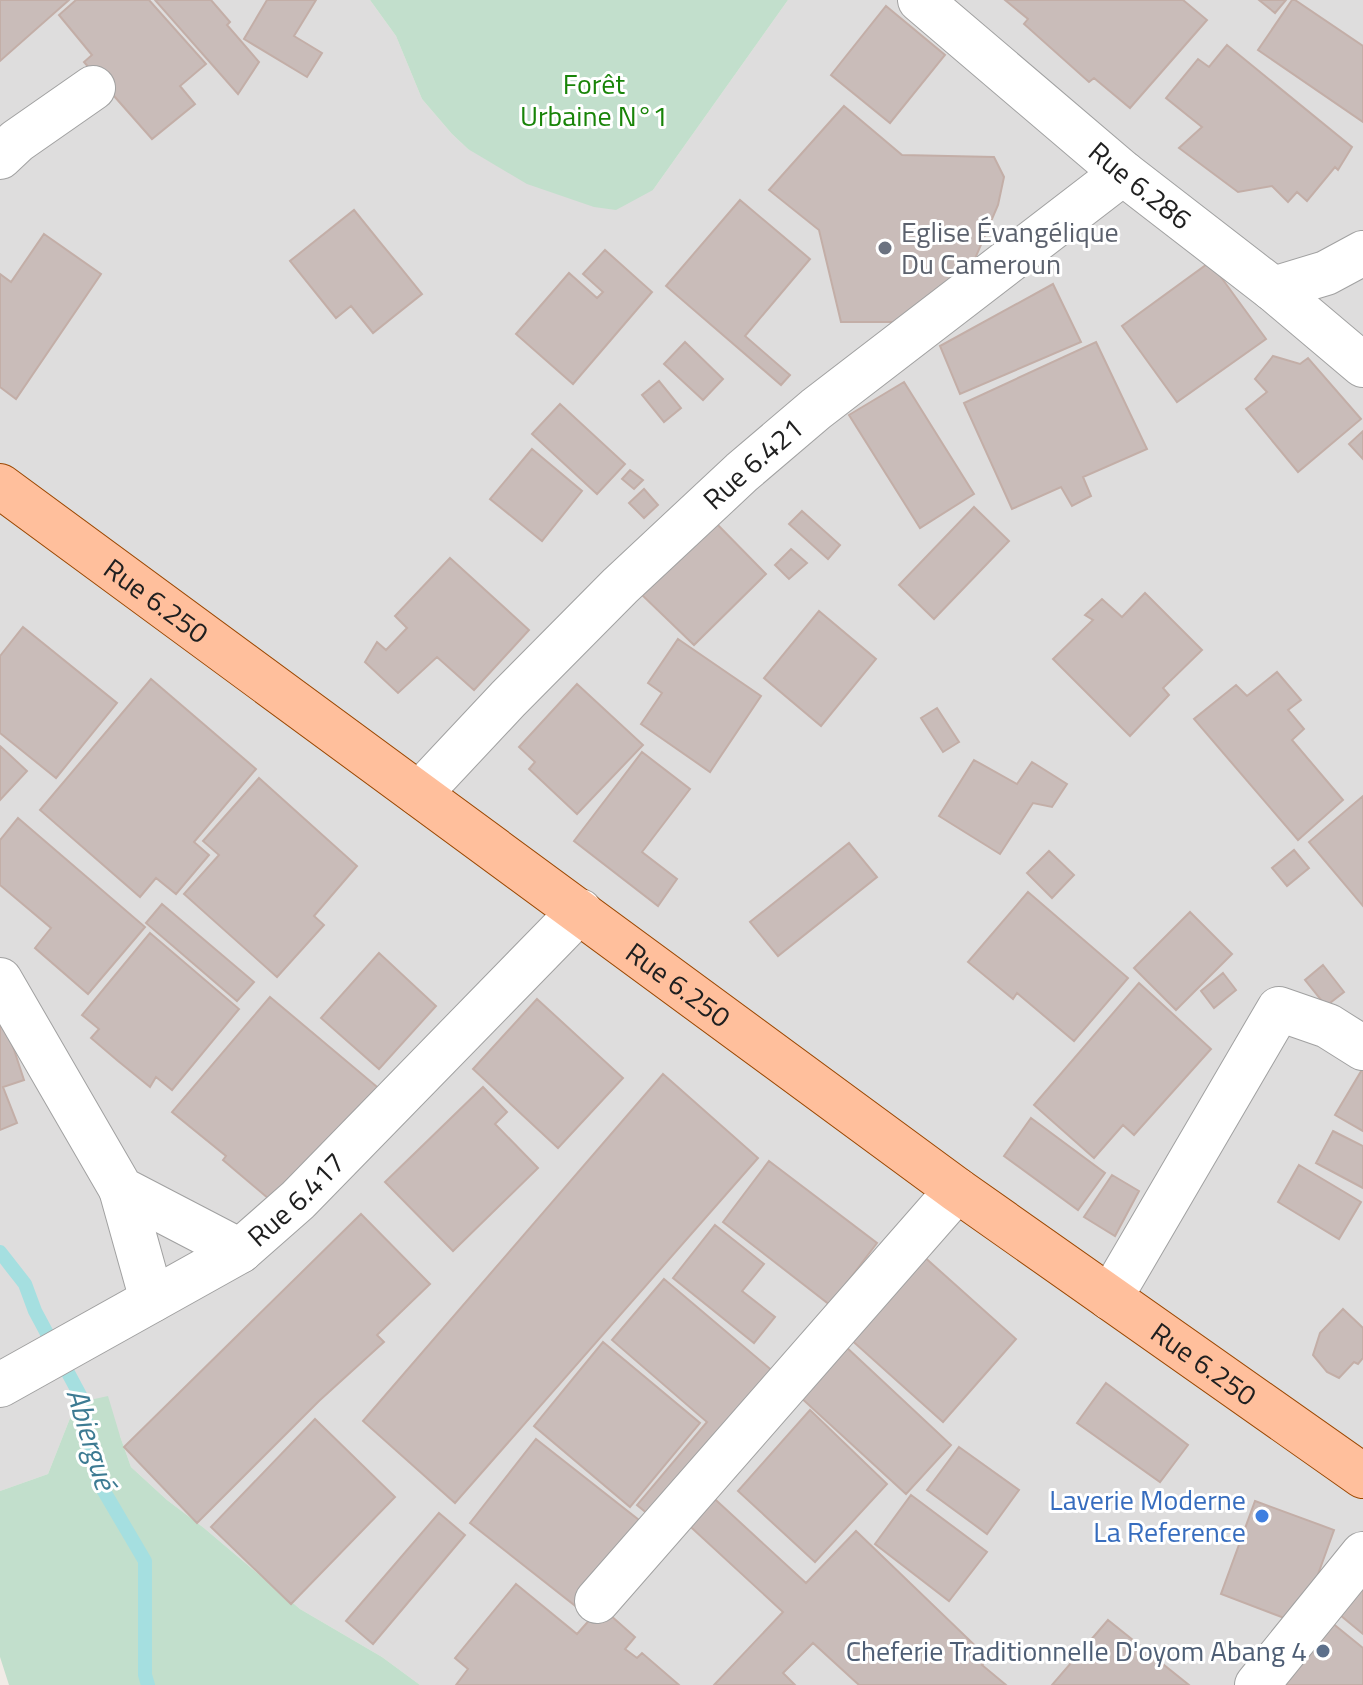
<svg xmlns="http://www.w3.org/2000/svg" width="1363" height="1685" font-family="'Titillium Web',sans-serif">
<style>
.residential{fill:#dedddd}
.wetland{fill:#c2dfcc}
.lines{fill:none;stroke-linecap:round;stroke-linejoin:round}
.stream{stroke:#a5dfe0;stroke-width:14}
.building{fill:#c9bcb9;stroke:#c3aea7;stroke-width:2}
.minor-casing{stroke:#a1a1a1;stroke-width:46}
.major-casing{stroke:#9b4700;stroke-width:46}
.minor{stroke:#fff;stroke-width:44}
.major{stroke:#ffbf9c;stroke-width:44}
.worship-dot{fill:#6b7280;stroke:#fff;stroke-width:3}
.shop-dot{fill:#3f7fe0;stroke:#fff;stroke-width:3}
.service-dot{fill:#5c6f8a;stroke:#fff;stroke-width:3}
.labels{text-anchor:middle;stroke-width:6;stroke-linejoin:round;paint-order:stroke}
.park-label{font-size:28px;fill:#188408;stroke:#fff}
.street-label{font-size:28px;fill:#202020;stroke:#fff}
.worship-label{font-size:28px;fill:#5b616d;stroke:#fff;text-anchor:start}
.shop-label{font-size:28px;fill:#366cbe;stroke:#fff;text-anchor:end}
.service-label{font-size:28px;fill:#4e5e75;stroke:#fff;text-anchor:end}
.water-label{font-size:30px;font-style:italic;fill:#3d7b93;stroke:#fff}
</style>
<rect width="100%" height="100%" fill="#f1ebe6"/>
<path class="residential" d="M0 0H370L396 36 422 99 452 134 468 149 653 190 788 0H1363V1685H420L382 1657 300 1609 204 1528 167 1500 131 1467 120 1436 76 1403 48 1474 0 1491Z"/>
<path class="wetland" d="M370 0H788L653 190 616 210 594 207 527 184 468 149 452 134 422 99 396 36Z
M108 1396 120 1436 131 1467 167 1500 204 1528 300 1609 382 1657 420 1685H9L0 1657V1491L48 1474 76 1403Z"/>
<g class="lines">
<path class="stream" d="M0 1252 25 1284 35 1311 81 1397 98 1481 145 1561V1675L148 1685"/>
</g>
<path class="building" d="M0 0H69L0 61Z
M76 0H149L206 64 180 86 195 104 152 139 84 62 92 55 59 15Z
M155 0H211L230 22 227 25 259 62 238 94Z
M267 0H316L294 36 322 53 307 77 244 39Z
M1005 0H1183L1207 20 1130 108 1094 78 1089 82 1024 24 1028 19Z
M1259 0H1286L1275 13Z
M1292 0H1295L1363 46V122L1258 50Z
M886 6 945 55 890 123 831 75Z
M1227 45 1352 147 1338 170 1335 167 1307 201 1297 192 1288 202 1272 186 1238 192 1179 148 1202 127 1166 98 1198 59 1209 67Z
M844 106 902 155 994 157 1004 177 998 205 974 261 898 322H841L819 230 769 190Z
M740 200 810 259 745 336 790 375 781 385 666 286Z
M354 210 422 294 373 333 351 306 336 318 290 261Z
M44 234 101 274 16 399 0 387V274L11 282Z
M605 250 652 292 573 384 516 334 569 273 597 298 603 292 583 274Z
M1210 262 1266 339 1177 402 1122 326Z
M1053 284 1081 342 960 394 940 346Z
M685 342 723 379 703 400 664 364Z
M1096 342 1147 449 1083 477 1091 496 1072 506 1061 487 1012 509 964 403Z
M1273 356 1300 364 1308 358 1361 419 1298 472 1246 409 1267 392 1255 379Z
M659 381 681 408 664 422 642 395Z
M904 382 974 494 920 528 849 415Z
M560 404 625 464 597 494 532 434Z
M1363 431V459L1349 444Z
M532 449 582 491 542 541 490 499Z
M630 470 643 480 634 489 622 479Z
M644 489 658 505 644 518 629 503Z
M974 507 1009 541 934 619 899 585Z
M802 511 840 545 828 559 789 524Z
M713 520 766 574 694 645 640 593Z
M791 549 807 563 789 579 775 565Z
M450 558 529 630 474 690 437 657 398 693 365 662 377 642 386 650 407 628 395 616Z
M1145 593 1202 650 1163 688 1169 695 1130 736 1053 659 1093 620 1085 615 1102 599 1122 617Z
M819 611 876 659 821 726 764 678Z
M23 627 117 703 56 778 0 733V656Z
M678 639 761 696 710 772 641 724 662 693 648 683Z
M1277 672 1301 700 1288 710 1304 729 1292 740 1343 800 1298 840 1194 719 1236 685 1247 696Z
M151 679 256 769 194 842 209 855 176 894 156 878 140 897 40 810Z
M577 684 643 745 577 814 529 769 535 762 519 747Z
M937 708 959 742 943 752 921 718Z
M0 746 27 771 0 800Z
M642 752 690 789 642 852 677 879 658 906 574 841Z
M974 760 1017 784 1032 762 1067 784 1052 807 1033 803 1000 854 939 816Z
M259 778 357 866 314 916 324 925 277 977 184 894 219 855 203 841Z
M1363 796V906L1309 842Z
M18 818 145 927 88 994 35 948 51 928 0 885V840Z
M849 843 877 877 778 956 750 922Z
M1294 850 1309 868 1287 886 1272 868Z
M1049 851 1074 875 1052 898 1027 873Z
M1028 892 1128 978 1074 1041 1017 993 1013 999 968 962Z
M162 904 254 982 237 1001 146 923Z
M1190 912 1232 954 1176 1010 1134 968Z
M150 933 239 1009 172 1090 156 1077 150 1087 118 1061 91 1038 99 1029 82 1015Z
M379 953 436 1006 379 1069 321 1018Z
M1323 965 1344 992 1326 1006 1305 980Z
M1223 973 1236 990 1214 1008 1201 991Z
M1139 983 1211 1049 1134 1135 1123 1125 1094 1158 1034 1105Z
M270 997 382 1091 282 1210 223 1160 226 1156 172 1112Z
M537 999 623 1078 558 1148 473 1069Z
M0 1007 24 1080 3 1087 17 1123 0 1130Z
M1363 1068V1131L1335 1115Z
M663 1074 758 1158 455 1503 363 1421Z
M483 1087 507 1112 495 1124 538 1168 453 1251 385 1182Z
M1031 1118 1105 1173 1078 1210 1004 1156Z
M1333 1131 1363 1146V1188L1316 1163Z
M769 1161 877 1243 830 1305 723 1222Z
M1299 1165 1361 1202 1339 1239 1278 1202Z
M1112 1175 1139 1191 1115 1236 1084 1217Z
M361 1214 430 1284 377 1335 384 1342 319 1401 197 1523 124 1447Z
M715 1225 764 1264 742 1291 775 1317 754 1343 673 1278Z
M921 1254 1016 1339 943 1422 848 1337Z
M664 1279 782 1379 659 1523 637 1505 707 1422 612 1340Z
M1343 1309 1363 1328V1358L1358 1364 1354 1362 1339 1378 1327 1372 1313 1355 1320 1333Z
M603 1342 700 1423 630 1507 534 1426Z
M844 1345 951 1445 906 1494 798 1395Z
M1106 1383 1188 1445 1160 1482 1077 1423Z
M810 1410 887 1484 815 1562 738 1491Z
M315 1419 395 1497 291 1604 211 1527Z
M536 1439 644 1524 578 1608 470 1523Z
M959 1447 1019 1490 987 1534 927 1490Z
M705 1490 806 1583 856 1531 988 1658 982 1665 1006 1685H859L813 1643 783 1673 795 1685H714L783 1612 681 1518Z
M911 1495 987 1552 949 1601 875 1544Z
M1255 1501 1334 1530 1300 1624 1221 1594Z
M439 1513 465 1535 373 1644 346 1621Z
M1363 1575V1634L1334 1610Z
M516 1584 577 1634 601 1607 635 1637 625 1649 637 1658 642 1653 679 1685H456L468 1669 455 1658Z
M1108 1620 1189 1685H1052Z
M1331 1622 1363 1648V1685H1281Z"/>
<g class="lines">
<g class="minor-casing">
<g id="minor">
<path id="s1" d="M920 0 1123 173 1273 289 1363 365"/>
<path d="M0 157 17 141 93 88"/>
<path d="M1273 289 1326 273 1363 253"/>
<path id="s2" d="M419 794 508 699 620 586 742 472 816 409 1123 173"/>
<path id="s3" d="M0 980 121 1189 240 1251 298 1200 580 911"/>
<path d="M121 1189 152 1300"/>
<path d="M1110 1298 1279 1009 1328 1026 1363 1048"/>
<path d="M0 1385 240 1251"/>
<path d="M597 1601 957 1190"/>
<path d="M1257 1685 1363 1554"/>
</g>
</g>
<g class="major-casing">
<g id="major">
<path id="s4" d="M0 486 957 1190 1363 1476"/>
</g>
</g>
<use href="#minor" class="minor"/>
<use href="#major" class="major"/>
</g>
<circle class="worship-dot" cx="885" cy="248" r="8"/>
<circle class="shop-dot" cx="1262" cy="1516" r="8"/>
<circle class="service-dot" cx="1323" cy="1651" r="8"/>
<g class="labels">
<g class="park-label">
<text x="594" y="94">Forêt<tspan x="594" dy="32">Urbaine N°1</tspan></text>
</g>
<g class="street-label">
<text dy="10" stroke="none"><textPath href="#s1" startOffset="288">Rue 6.286</textPath></text>
<text dy="10" stroke="none"><textPath href="#s2" startOffset="470">Rue 6.421</textPath></text>
<text dy="10" stroke="none"><textPath href="#s4" startOffset="194">Rue 6.250</textPath></text>
<text dy="10" stroke="none"><textPath href="#s4" startOffset="842">Rue 6.250</textPath></text>
<text dy="10" stroke="none"><textPath href="#s3" startOffset="452">Rue 6.417</textPath></text>
<text dy="10" stroke="none"><textPath href="#s4" startOffset="1490">Rue 6.250</textPath></text>
</g>
<g class="worship-label">
<text x="901" y="242">Eglise Évangélique<tspan x="901" dy="32">Du Cameroun</tspan></text>
</g>
<g class="shop-label">
<text x="1246" y="1510">Laverie Moderne<tspan x="1246" dy="32">La Reference</tspan></text>
</g>
<g class="service-label">
<text x="1307" y="1661">Cheferie Traditionnelle D'oyom Abang 4</text>
</g>
<g class="water-label">
<text transform="translate(91 1439) rotate(73)" y="10">Abiergué</text>
</g>
</g>
</svg>
